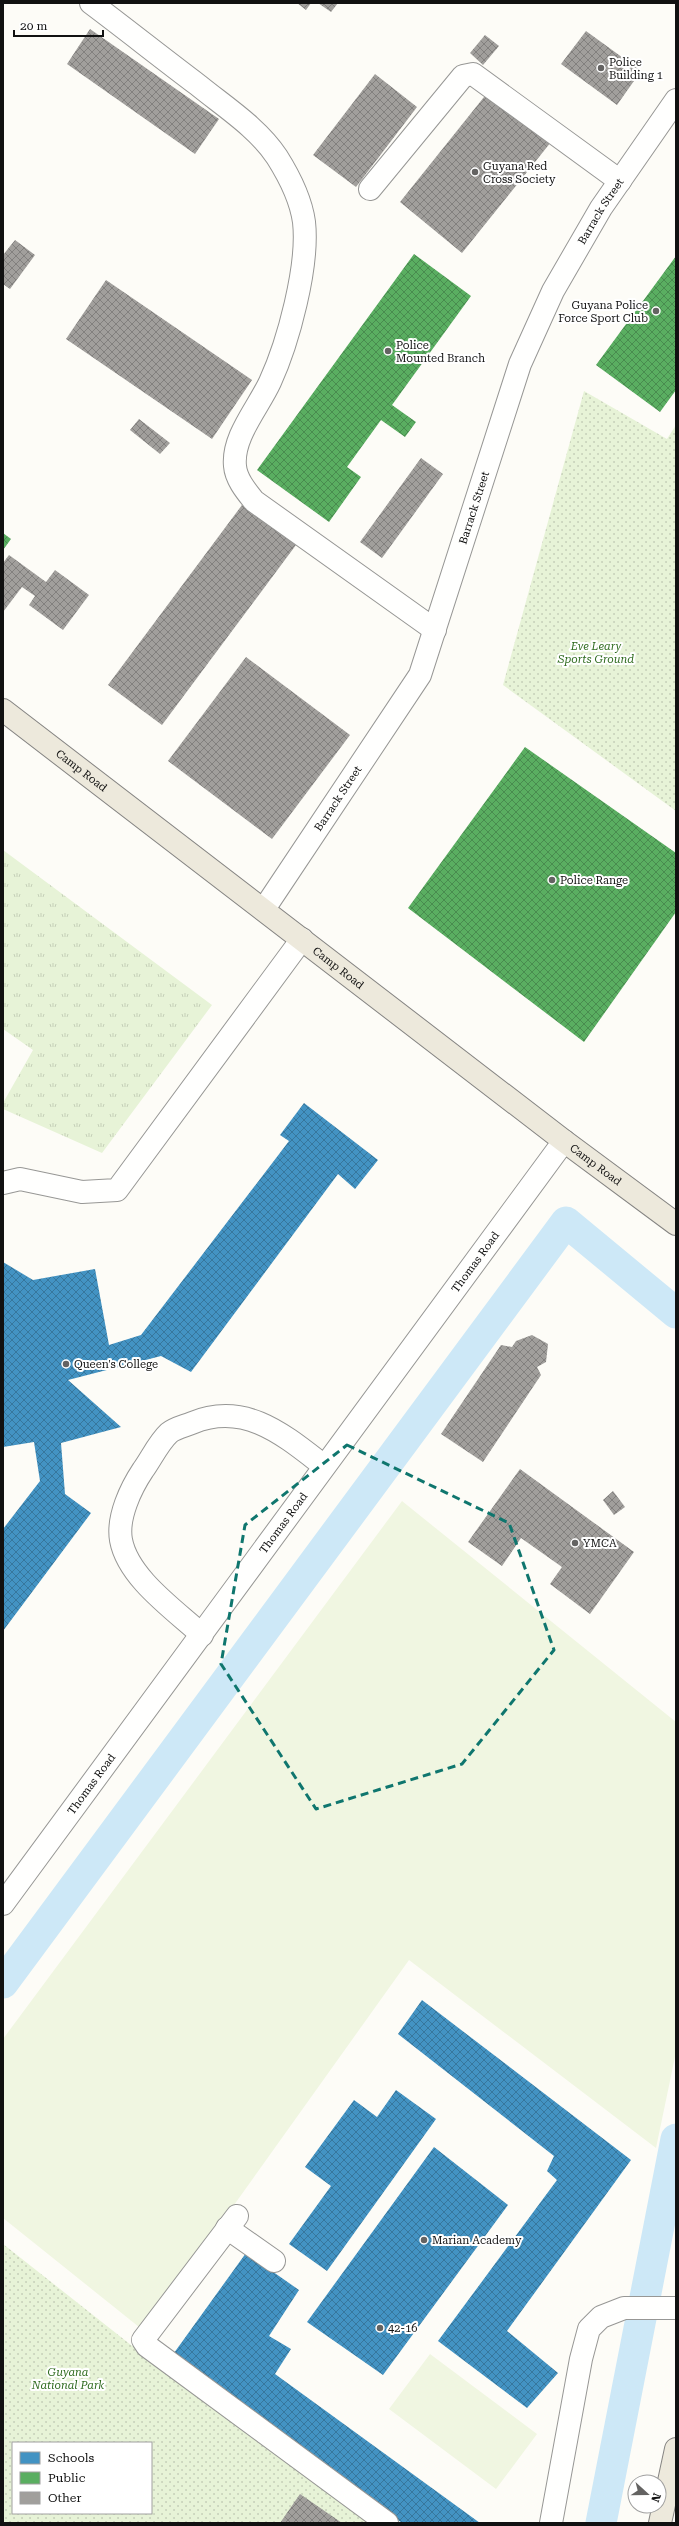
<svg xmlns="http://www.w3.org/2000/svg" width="679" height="2526" font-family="'Roboto Serif',serif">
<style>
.grass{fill:url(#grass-tufts)}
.park{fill:url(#park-dots);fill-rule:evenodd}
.pitch{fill:#f0f6e1}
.schools{fill:url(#schools-cross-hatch)}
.public{fill:url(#public-cross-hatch)}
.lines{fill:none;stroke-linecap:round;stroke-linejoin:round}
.canal{stroke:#cde8f7;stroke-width:31}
.building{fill:url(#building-cross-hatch)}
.minor-casing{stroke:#979795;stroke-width:24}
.major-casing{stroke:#858482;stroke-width:24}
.minor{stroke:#fffffe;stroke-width:22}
.major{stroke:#ede9dc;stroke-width:22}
.marked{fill:none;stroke:#0f766e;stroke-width:3;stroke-dasharray:8 5;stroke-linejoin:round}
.poi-dot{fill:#646362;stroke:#fff;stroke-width:1.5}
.labels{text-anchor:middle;stroke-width:4;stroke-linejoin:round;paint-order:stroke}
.poi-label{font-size:11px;fill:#111;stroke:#fff;text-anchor:start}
.street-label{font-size:11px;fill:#111;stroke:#fff}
.park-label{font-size:11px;font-style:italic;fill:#2f6b1f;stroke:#fff}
</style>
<defs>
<pattern id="grass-tufts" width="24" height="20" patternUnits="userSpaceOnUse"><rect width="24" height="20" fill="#e7f3d7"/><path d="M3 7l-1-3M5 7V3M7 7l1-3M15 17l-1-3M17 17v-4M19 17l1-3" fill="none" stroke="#c5cfb8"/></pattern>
<pattern id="park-dots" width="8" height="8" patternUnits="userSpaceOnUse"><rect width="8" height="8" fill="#e7f3d7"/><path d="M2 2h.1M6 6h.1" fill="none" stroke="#c5cfb8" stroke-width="1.8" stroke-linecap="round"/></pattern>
<pattern id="schools-cross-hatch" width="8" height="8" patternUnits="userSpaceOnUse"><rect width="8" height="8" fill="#4393c3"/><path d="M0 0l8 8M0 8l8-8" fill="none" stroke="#37779d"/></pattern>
<pattern id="public-cross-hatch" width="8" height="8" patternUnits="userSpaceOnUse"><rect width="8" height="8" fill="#5aae61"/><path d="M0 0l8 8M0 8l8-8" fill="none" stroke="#498c4f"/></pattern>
<pattern id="building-cross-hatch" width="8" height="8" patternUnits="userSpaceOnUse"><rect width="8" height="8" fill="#a19f9c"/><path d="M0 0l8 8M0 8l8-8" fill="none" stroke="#82807e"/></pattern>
</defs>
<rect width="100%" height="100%" fill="#fdfcf7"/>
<path class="grass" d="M3 850 212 1005 102 1153 3 1109V1103L33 1050 3 1029Z"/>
<path class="park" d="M584 391 667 439 676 425V811L503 685Z
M3 2244 131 2345 371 2523H3ZM13 2443H151V2513H13Z"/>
<path class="pitch" d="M402 1501 676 1722V2052L656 2148 409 1960 144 2331 3 2218V2039Z
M430 2354 537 2434 496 2489 389 2409Z"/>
<path class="schools" d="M304 1103 378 1160 355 1189 338 1174 191 1372 161 1356 68 1380 121 1427 61 1443 65 1494 91 1513 3 1631V1529L40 1481 34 1442 3 1447V1262L33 1280 95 1269 109 1345 141 1335 289 1141 280 1135Z
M422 2000 631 2160 507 2331 558 2373 527 2408 438 2341 557 2180 547 2171 554 2156 398 2034Z
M396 2090 436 2119 327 2271 289 2244 331 2186 305 2167 354 2100 377 2117Z
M434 2147 508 2205 383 2375 307 2322Z
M246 2253 299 2290 269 2336 291 2349 275 2374 480 2523H402L174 2353Z"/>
<path class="public" d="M414 254 471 296 392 405 416 422 405 437 381 420 347 467 361 477 329 522 257 470Z
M676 256V390L660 412 596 365Z
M3 533 11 539 3 550Z
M525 747 676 853V912L584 1042 408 908Z"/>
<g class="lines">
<path class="canal" d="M3 1983 566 1222 676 1313
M601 2523 676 2139"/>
</g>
<path class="building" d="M297 3H311L306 10Z
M318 3H338L331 12Z
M90 29 219 119 195 154 67 64Z
M586 31 641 71 617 105 561 64Z
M485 35 499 46 483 65 470 53Z
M375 74 417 107 356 187 313 155Z
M488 92 551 142 462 253 400 202Z
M15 240 35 255 10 289 3 284V255Z
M106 280 252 380 212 439 66 339Z
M139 419 170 443 160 454 130 430Z
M421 458 443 474 382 558 360 542Z
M242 505 296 545 162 725 108 685Z
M9 555 46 582 55 570 89 595 63 630 29 605 35 596 22 587 3 612V563Z
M246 657 350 735 272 839 168 761Z
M532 1335 548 1344 546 1362 537 1367 541 1375 483 1462 441 1434 501 1345 512 1347 516 1341Z
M520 1469 634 1552 590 1614 550 1584 562 1567 521 1538 502 1566 468 1542Z
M613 1491 625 1507 614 1515 603 1500Z
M300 2494 342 2523H280Z"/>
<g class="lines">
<g class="minor-casing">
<g id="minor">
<path d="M91 3C127 30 162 58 198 85 225 107 258 128 277 157 289 176 301 200 304 222 309 266 288 343 270 382 258 408 232 437 235 466 236 479 246 491 254 501L435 630"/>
<path d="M370 189 463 76 473 74 620 181"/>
<path id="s1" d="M264 909 420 675 520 364 553 291 601 208 676 100"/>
<path d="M3 1183 20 1179 82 1192 117 1190 302 939"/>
<path d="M202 1635C175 1610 128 1578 121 1540 117 1517 131 1488 143 1470 151 1459 159 1442 169 1433 175 1428 185 1426 192 1423 245 1401 284 1435 324 1466"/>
<path id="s2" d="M3 1904 564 1141"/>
<path d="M237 2216 143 2340 147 2346 387 2523"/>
<path d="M227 2228 274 2261"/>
<path d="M551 2523 581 2359 589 2329 601 2317 624 2308H676"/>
</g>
</g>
<g class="major-casing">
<g id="major">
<path id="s3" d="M3 710 564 1141 676 1224"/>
<path d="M660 2523 676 2449"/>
</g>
</g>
<use href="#minor" class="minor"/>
<use href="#major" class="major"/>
</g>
<path class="marked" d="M347 1445 509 1523 554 1650 462 1764 316 1809 221 1664 245 1525Z"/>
<g class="poi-dot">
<circle cx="601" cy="68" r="4"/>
<circle cx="475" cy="172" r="4"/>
<circle cx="656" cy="311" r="4"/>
<circle cx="388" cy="351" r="4"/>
<circle cx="552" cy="880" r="4"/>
<circle cx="66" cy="1364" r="4"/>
<circle cx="575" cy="1543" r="4"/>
<circle cx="424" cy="2240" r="4"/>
<circle cx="380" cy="2328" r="4"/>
</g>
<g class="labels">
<g class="poi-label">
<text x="609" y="66">Police<tspan x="609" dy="13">Building 1</tspan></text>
<text x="483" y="170">Guyana Red<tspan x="483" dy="13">Cross Society</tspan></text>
<text x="648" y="309" text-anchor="end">Guyana Police<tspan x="648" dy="13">Force Sport Club</tspan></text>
<text x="396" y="349">Police<tspan x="396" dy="13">Mounted Branch</tspan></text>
<text x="560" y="884">Police Range</text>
<text x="74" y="1368">Queen's College</text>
<text x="583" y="1547">YMCA</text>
<text x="432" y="2244">Marian Academy</text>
<text x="388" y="2332">42-16</text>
</g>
<g class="street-label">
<text dy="4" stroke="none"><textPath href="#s1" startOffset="781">Barrack Street</textPath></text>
<text dy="4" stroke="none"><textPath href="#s1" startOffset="457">Barrack Street</textPath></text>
<text dy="4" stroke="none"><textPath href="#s3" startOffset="99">Camp Road</textPath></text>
<text dy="4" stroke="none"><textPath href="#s1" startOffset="133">Barrack Street</textPath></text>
<text dy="4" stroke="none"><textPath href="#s3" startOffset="423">Camp Road</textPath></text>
<text dy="4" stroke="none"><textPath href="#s3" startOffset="747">Camp Road</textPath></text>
<text dy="4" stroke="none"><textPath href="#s2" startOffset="797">Thomas Road</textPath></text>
<text dy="4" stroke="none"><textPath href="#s2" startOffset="473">Thomas Road</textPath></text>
<text dy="4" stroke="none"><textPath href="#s2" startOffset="149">Thomas Road</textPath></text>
</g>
<g class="park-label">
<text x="596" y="650">Eve Leary<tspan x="596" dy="13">Sports Ground</tspan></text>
<text x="68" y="2376">Guyana<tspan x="68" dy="13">National Park</tspan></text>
</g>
</g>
<rect width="679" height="2526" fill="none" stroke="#111111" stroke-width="8"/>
<rect x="12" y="2442" width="140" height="72" fill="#ffffff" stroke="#a0a0a0"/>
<rect x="20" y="2452" width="20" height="12" fill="#4393c3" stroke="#a0a0a0"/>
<text x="48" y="2462" font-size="12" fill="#111111">Schools</text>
<rect x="20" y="2472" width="20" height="12" fill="#5aae61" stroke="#a0a0a0"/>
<text x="48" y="2482" font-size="12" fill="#111111">Public</text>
<rect x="20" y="2492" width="20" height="12" fill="#a19f9c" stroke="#a0a0a0"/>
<text x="48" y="2502" font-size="12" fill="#111111">Other</text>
<g transform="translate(647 2494) rotate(111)"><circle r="19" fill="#ffffff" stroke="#a0a0a0"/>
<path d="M0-3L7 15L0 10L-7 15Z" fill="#646362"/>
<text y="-6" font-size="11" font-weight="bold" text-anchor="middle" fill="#111111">N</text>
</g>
<path d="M14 30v6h89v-6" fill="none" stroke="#111111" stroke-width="2"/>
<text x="20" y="30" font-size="12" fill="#111111" stroke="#ffffff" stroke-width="3" paint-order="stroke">20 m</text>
</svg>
